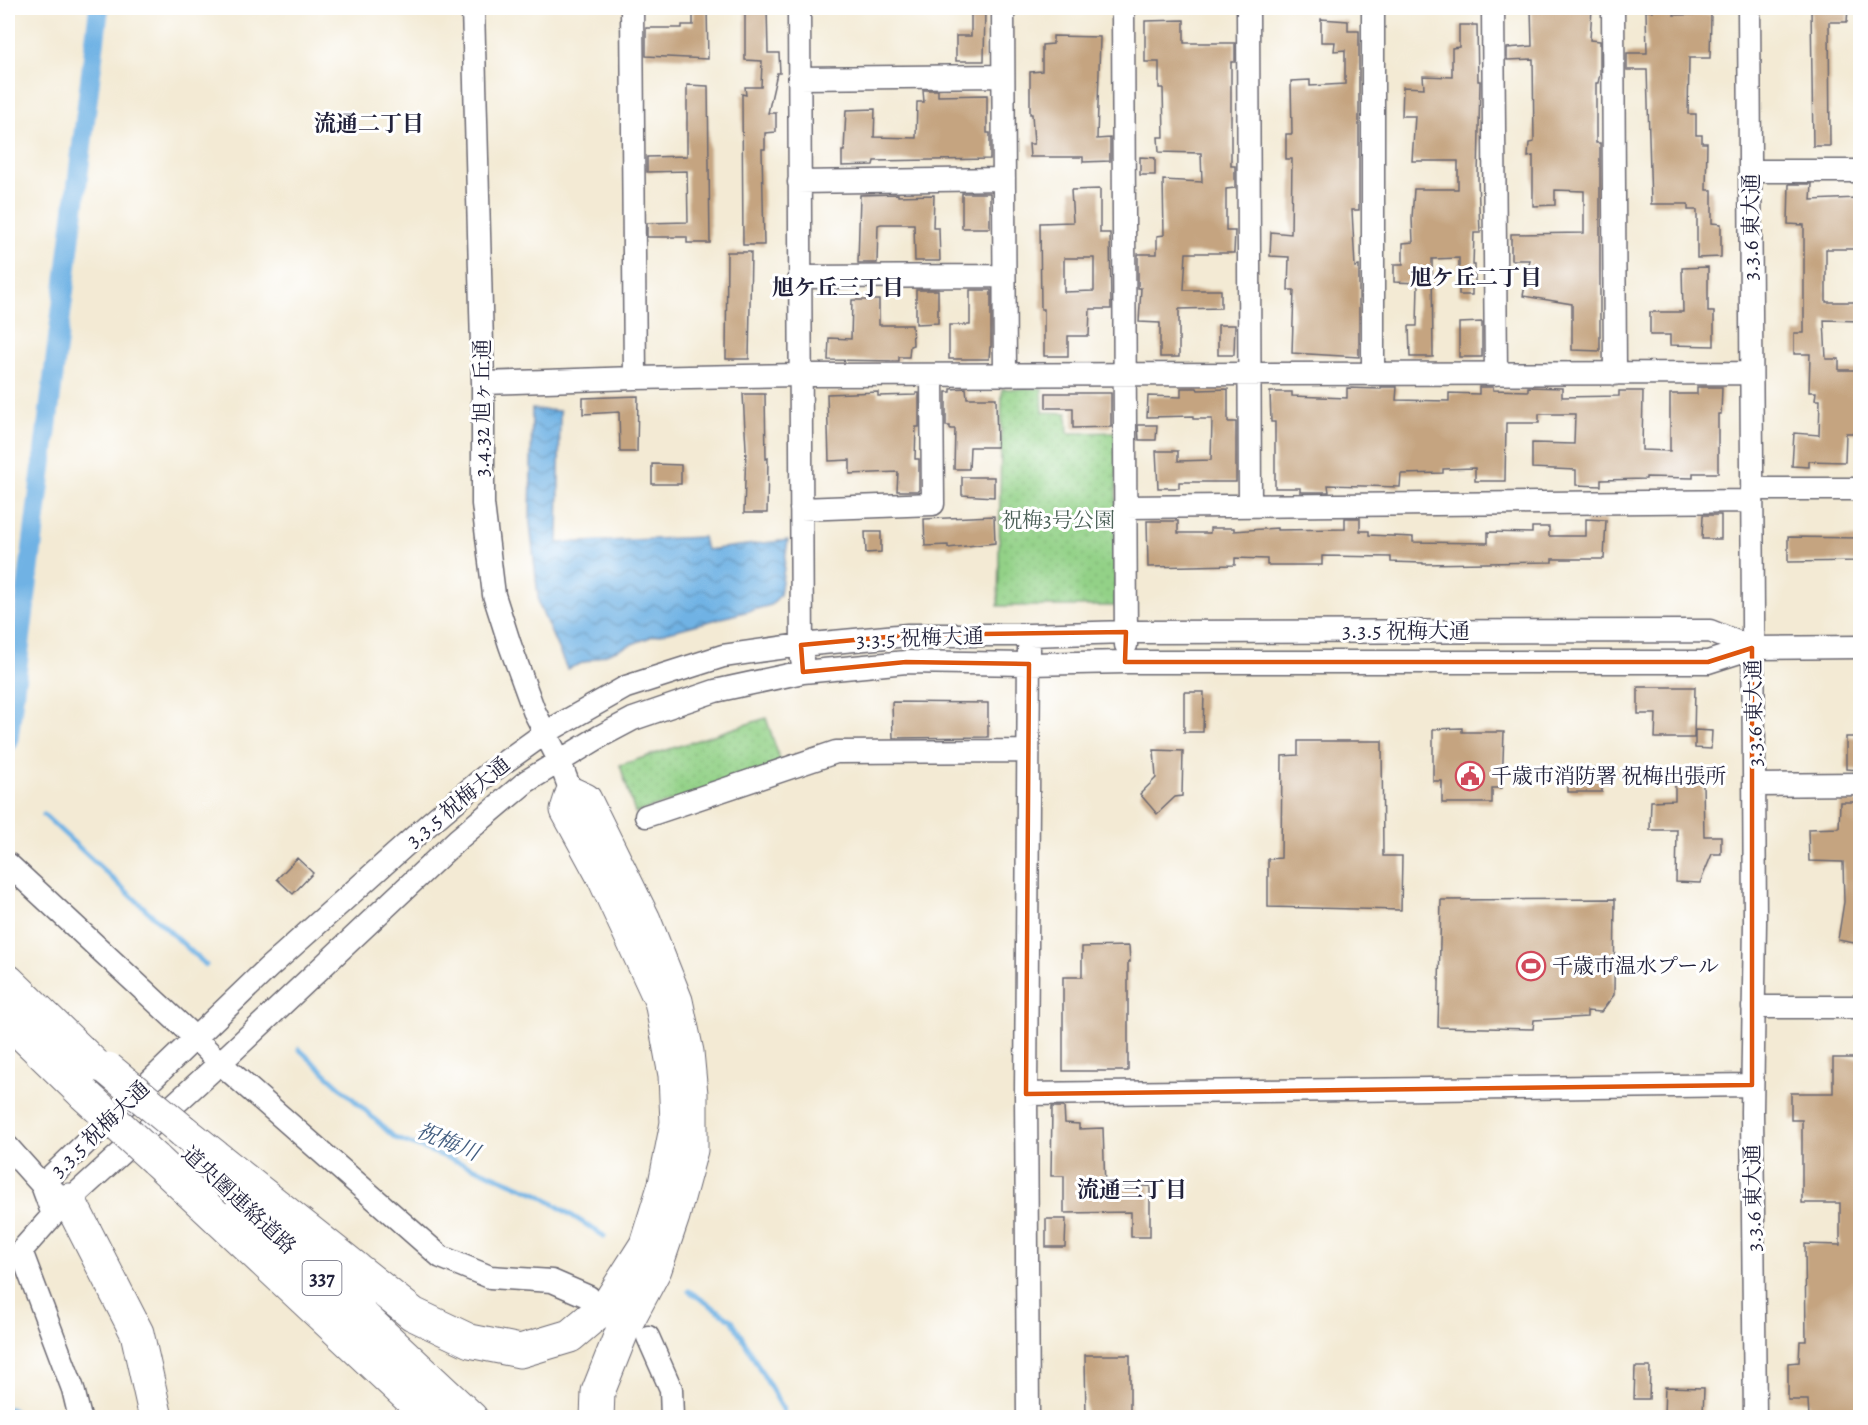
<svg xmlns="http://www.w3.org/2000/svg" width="1868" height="1425" font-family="Alegreya,'Noto Serif JP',serif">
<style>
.park{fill:url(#park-dots);stroke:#5a7a61;stroke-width:1.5}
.water{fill:url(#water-waves);stroke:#486a90;stroke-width:1.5}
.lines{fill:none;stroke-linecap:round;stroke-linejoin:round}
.stream{stroke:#6fb2e4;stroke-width:5}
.canal{stroke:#6fb2e4;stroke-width:20}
.building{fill:#c5a480;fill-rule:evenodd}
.minor-casing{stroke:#6b6871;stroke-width:25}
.highway-casing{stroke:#6b6871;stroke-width:35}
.minor{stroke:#fff;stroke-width:22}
.highway{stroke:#fff;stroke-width:33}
.highway-bridge-casing{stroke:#6b6871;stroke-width:35;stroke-linecap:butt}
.highway-bridge{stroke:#fff;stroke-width:33}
.marked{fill:none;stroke:#de560e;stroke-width:4.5;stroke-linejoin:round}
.labels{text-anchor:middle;stroke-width:6;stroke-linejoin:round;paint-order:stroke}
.shield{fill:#fff;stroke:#646476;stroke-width:1.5}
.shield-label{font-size:20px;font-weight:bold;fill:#22223b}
.street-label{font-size:21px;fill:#22223b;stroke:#fff}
.park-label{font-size:21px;fill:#4a5f56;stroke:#fff}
.poi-label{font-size:21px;fill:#22223b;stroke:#fff;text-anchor:start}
.neighbourhood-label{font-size:22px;font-weight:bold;fill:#22223b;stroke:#fff}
.water-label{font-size:22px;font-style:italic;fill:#415c7f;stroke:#fff}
</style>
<defs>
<pattern id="park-dots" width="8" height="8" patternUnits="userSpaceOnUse" patternTransform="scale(1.5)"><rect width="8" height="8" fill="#93d187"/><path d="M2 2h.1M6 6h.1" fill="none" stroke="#7eb375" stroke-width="1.8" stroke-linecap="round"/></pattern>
<pattern id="water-waves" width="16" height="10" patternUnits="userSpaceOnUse" patternTransform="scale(1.5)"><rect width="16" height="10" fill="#6fb2e4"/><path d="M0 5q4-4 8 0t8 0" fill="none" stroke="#5b90ba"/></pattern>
</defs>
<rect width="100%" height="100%" fill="#fff"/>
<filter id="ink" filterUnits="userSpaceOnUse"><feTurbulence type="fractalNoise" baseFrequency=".0167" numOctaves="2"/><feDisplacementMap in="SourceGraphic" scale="12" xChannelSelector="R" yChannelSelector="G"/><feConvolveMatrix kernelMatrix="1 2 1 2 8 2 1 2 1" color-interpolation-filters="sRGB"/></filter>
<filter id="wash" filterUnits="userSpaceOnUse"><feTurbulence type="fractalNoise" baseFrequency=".008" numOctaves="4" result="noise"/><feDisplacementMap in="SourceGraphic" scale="24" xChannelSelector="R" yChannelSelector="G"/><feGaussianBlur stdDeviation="1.35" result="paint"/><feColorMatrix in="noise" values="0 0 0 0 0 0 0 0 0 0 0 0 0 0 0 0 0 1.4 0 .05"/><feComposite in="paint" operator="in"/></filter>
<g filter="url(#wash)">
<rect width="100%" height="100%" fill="#f3ead4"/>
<path class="park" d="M1042 388 1043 412 1067 413 1068 433 1117 432 1115 606H998L1002 389Z
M766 718 782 766 635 813 620 765Z"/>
<path class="water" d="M532 409 560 411 558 543 703 537 706 550 788 540 780 595 771 605 653 636 567 669 539 605 530 523Z"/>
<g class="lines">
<path class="stream" d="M44 815 206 965
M299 1049 395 1138 488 1173 538 1194 604 1236
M689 1291 732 1320 783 1409 785 1418"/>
<path class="canal" d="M8 742 99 8
M8 1416V1418"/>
</g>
<g id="blocks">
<path class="building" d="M693 8H707L708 59 646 56V28H682V25H693Z
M745 8H767L768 53H779L780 73H777L768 113H776V132L765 133V149H762L764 245H743L742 94 746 95 745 87H761L762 61 745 60Z
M971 8H985L984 61H956V36H971Z
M1531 8H1592L1590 40 1600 41V74L1598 83H1596V143H1600V351L1572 350V304L1523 296 1530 260H1511V234L1584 233V191L1555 190V205L1533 206V156L1528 157 1529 143 1534 142 1533 59 1507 60V48L1532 46Z
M1653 8H1675L1674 15 1711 14 1710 58H1689L1688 114H1696V135H1702V143H1707L1706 190H1712V223L1721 224V257L1697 258V210H1688V204H1651L1647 70H1627V53H1647L1646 11H1653Z
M1811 8H1848L1847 22H1829L1830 146H1813Z
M1321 19 1348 21V31H1359V210H1352L1355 267 1359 266V357L1292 353 1294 290H1288L1289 257 1270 256 1271 232 1291 234 1292 159H1286V134H1292L1291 81 1310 80V86L1345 84V50L1334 51 1335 42H1321Z
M1184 20V43H1235V62H1231V166H1235V188L1226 189V231H1235L1234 253H1186L1184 290H1221V308L1179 309V357H1160V323L1139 322 1141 288H1138V254H1157V236L1164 235 1163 180 1202 182 1201 153 1159 152 1158 137H1164L1163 88H1159V62H1145V21Z
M1459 25H1477L1478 81H1480L1478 178 1480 233H1474L1473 265H1475V286H1472V295H1459V258L1432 259 1433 357H1410L1409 326H1417L1418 283 1394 282V264H1403V243L1413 242 1412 218 1414 189H1458V161H1412L1415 116H1402L1403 87 1424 88 1423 76 1452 77V48L1459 47Z
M1053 36 1100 37 1097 139 1110 138V161L1083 162V157H1030L1029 144H1034L1032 114H1030V72L1042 71V45L1053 44Z
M687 85 708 86 710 243H687V237H647V223L688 222 687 171 647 172V157L687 156Z
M923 90H938V96L987 95V133H990V159L874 161 873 165 842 166V151H844L846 110 875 109 874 137 916 138 917 102H924Z
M1140 157 1155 158V175H1140Z
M1789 184H1812L1811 200 1857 198V202H1860V249H1826V302H1860V321L1824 320 1826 359H1839V370H1860V433H1846L1845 462 1809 461V467L1792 466 1794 433 1819 435 1820 400H1815L1816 392H1809L1810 354H1794V333H1804V225L1788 224Z
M1100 189V233H1110L1111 309H1090L1089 336H1068V356H1044V309H1041L1040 223 1073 222 1071 190ZM1064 258H1094V291L1064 292Z
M962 193H990V228H962Z
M898 194V196L934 195 933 228H939L940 261H915L914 224H881L878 225 877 263H858L860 195Z
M727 252H751L749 359H726Z
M1708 267V312H1714V346L1670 345V335H1650V312H1683L1682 268Z
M916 290H938V323L916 324Z
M970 290H991V347H990L989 359H949V325H970Z
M852 300H879V325H912L913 345 910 346 909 357H899V361L828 360 829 338 851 339Z
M1482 322V357H1459V323Z
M1218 325H1235L1234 355H1218Z
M1381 387H1397L1396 400 1449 401V393L1479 394V387H1493V390L1528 391V387L1562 388V397L1619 396V391H1643L1642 450 1670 451V394H1697V387H1722L1721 414H1718V473H1693V478L1646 477V479L1601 480V486L1576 485V470L1532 468V443L1574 444 1575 414H1539V423H1506L1505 481H1475V468L1443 469V473L1401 474 1400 487 1328 485 1329 492H1300V488H1275V422H1271L1270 392H1292V396L1347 398V388L1381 389Z
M966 388 967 398H996L997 447H970L969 469H954L955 429H950V426H946V392H951V389Z
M1181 388H1197L1198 390 1228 389V422H1236V482H1179V488H1158L1156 451H1178V461L1211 460 1212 419H1193V416L1147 417 1148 396 1181 397Z
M878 392V396L916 395V393H919V427H916L915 459H919V491H897L898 472 850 474V460L829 461 827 394Z
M1046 393H1111V427L1073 428V408H1046Z
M743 394H765L766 459 768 458 767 513H744L746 448Z
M638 396 637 452H620L619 412 583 414V398Z
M1138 425H1157L1156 440H1139Z
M652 464 681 465V484H652Z
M962 477H994V497L962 495Z
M1703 515H1721V539H1702Z
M994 516 995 543 948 548V545L925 546 924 519Z
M1345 518H1360V531H1369V535L1413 537V542L1488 543V532L1532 533V527H1549V536H1586V519L1606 520 1604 559H1552V562L1423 564V563L1391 562V557L1322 556V565H1267V559L1235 558V565L1148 567 1147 521H1178V533H1210V528H1234V531L1277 528V530L1345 529Z
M865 532H881V552L866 553Z
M1788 537 1860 538V561L1788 562Z
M1638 687H1695L1694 738H1655L1656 714H1638Z
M1184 692H1204L1203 732H1184Z
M892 702 988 703V737L893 738Z
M1462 728V732H1504L1502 788H1492V803H1442V781H1433V729Z
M1695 730 1712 731 1711 749 1695 748Z
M1846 737H1860V770L1846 769Z
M1298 741H1382L1383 856H1402L1401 910 1268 907V859L1281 858 1282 756 1298 755Z
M1154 750 1183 751 1182 796 1175 797 1157 814 1140 794 1156 778Z
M1602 768V792H1568V769Z
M1675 782H1703L1704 836H1721V854H1712L1700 883 1676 882 1677 830H1650L1651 801 1675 800Z
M1840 802H1860V944L1838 940 1844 902 1843 862 1809 861 1808 829 1839 828Z
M297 858 313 873 293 894 277 879Z
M1615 899 1614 995 1601 1012 1587 1011V1017L1534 1020 1533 1029 1438 1027 1441 900Z
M1129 946 1130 962H1128V1071H1063V977H1082V947Z
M1833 1058H1860V1418H1809L1808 1400H1788V1363L1799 1362 1800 1341H1806L1805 1244 1840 1245V1203H1802V1120H1791V1093H1833Z
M1052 1107H1064L1065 1123 1079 1124V1129L1103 1128 1105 1188 1150 1186V1237H1131V1212L1064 1213V1176H1051Z
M1046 1219H1066L1065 1247H1046Z
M1085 1355H1130V1418H1086Z
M1635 1367H1650L1649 1399H1634Z
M1665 1387 1704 1388 1703 1415H1664Z"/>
</g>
</g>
<g filter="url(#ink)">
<use href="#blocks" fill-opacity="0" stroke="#6b6871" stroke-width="1.5"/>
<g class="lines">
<g class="minor-casing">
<path id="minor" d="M473 8 483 383V504L494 595 510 645 534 711 559 760 572 794
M632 8 635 378
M799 8 802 660
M1003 8 1005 375
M1123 8 1126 645
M1248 8 1250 506
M1493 8 1496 374
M1613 8 1615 374
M1749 8 1755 922 1752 1112 1755 1418
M799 78 1003 76
M1751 171H1860
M799 182 1004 179
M800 277 1004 276
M1373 374V8
M483 383 635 378 800 375 1751 373
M1752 489H1860
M1125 507 1752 501
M801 509 933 504 932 375
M1755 785 1860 784
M646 816 836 752 1028 751
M8 864 195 1038 220 1063 441 1257 490 1277 552 1281 589 1297
M1753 1007H1860
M1026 1094 1752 1085
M8 1147 42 1185 54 1191
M53 1215 42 1185 268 968 429 824 488 774 545 733 626 687 723 656 801 645 908 635H1029L1126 632 1710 631 1752 648
M648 1337 671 1389 672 1418
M80 1418 73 1389 21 1251 53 1215 220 1063 457 840 527 781 601 736 633 719 715 691 803 672 906 662 1029 664 1125 662H1708L1752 648 1860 647
M1028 1418 1026 1094 1029 649"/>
</g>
<g class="highway-casing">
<path id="highway" d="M8 981 103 1073
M8 1020 84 1094
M183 1131 413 1314 470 1341 520 1351 570 1336 609 1303 646 1245 665 1184 677 1123 675 1075 661 1001 603 876 567 810 572 794 585 800 644 920 676 1001 687 1052 691 1094V1150L673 1216 655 1269 623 1329 598 1392 597 1418
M155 1159 431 1418
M69 1200 137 1333 156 1418
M243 1204 471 1418"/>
</g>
<use href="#minor" class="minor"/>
<use href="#highway" class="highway"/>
<g class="highway-bridge-casing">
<path id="highway-bridge" d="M108 1069 183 1131
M84 1094 155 1159"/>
</g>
<use href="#highway-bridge" class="highway-bridge"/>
</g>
</g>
<path class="marked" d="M1126 632 1125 662H1708L1752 648V1085L1026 1094 1029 664 906 662 803 672 801 645 908 635Z"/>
<defs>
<g id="civic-ring" transform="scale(1.5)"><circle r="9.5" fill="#fff" stroke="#d1495b" stroke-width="1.5"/><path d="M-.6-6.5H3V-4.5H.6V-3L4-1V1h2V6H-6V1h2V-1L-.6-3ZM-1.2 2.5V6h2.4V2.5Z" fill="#d1495b"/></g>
<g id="stadium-ring" transform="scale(1.5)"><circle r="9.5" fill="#fff" stroke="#d1495b" stroke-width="1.5"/><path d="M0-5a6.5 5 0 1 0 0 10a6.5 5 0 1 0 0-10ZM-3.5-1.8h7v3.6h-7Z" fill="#d1495b"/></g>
</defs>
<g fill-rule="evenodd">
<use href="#civic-ring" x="1470" y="776"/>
<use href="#stadium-ring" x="1531" y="966"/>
</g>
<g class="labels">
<rect class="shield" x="302.5" y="1261" width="39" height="34" rx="4.5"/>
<g class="shield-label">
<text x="322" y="1285">337</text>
</g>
<g class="street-label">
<text transform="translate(1751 227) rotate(-90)" y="7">3.3.6 東大通</text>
<text transform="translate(482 408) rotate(-90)" y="7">3.4.32 旭ヶ丘通</text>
<text x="1406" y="638">3.3.5 祝梅大通</text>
<text transform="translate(920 638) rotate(-2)" y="7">3.3.5 祝梅大通</text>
<text transform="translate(1754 713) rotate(-91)" y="7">3.3.6 東大通</text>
<text transform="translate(458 802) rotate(-40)" y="7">3.3.5 祝梅大通</text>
<text transform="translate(100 1129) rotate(-44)" y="7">3.3.5 祝梅大通</text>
<text transform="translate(1753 1198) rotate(-91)" y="7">3.3.6 東大通</text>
<text transform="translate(239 1200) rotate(43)" y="7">道央圏連絡道路</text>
</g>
<g class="park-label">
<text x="1058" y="527">祝梅3号公園</text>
</g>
<g class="poi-label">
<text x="1491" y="783">千歳市消防署 祝梅出張所</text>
<text x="1552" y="973">千歳市温水プール</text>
</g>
<g class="neighbourhood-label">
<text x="369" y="131">流通二丁目</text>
<text x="1476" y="285">旭ケ丘二丁目</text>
<text x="838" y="295">旭ケ丘三丁目</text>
<text x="1132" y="1197">流通三丁目</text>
</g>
<g class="water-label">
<text transform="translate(448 1141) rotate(22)" y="8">祝梅川</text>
</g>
</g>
<rect width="1868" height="1425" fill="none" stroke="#fff" stroke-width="30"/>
</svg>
